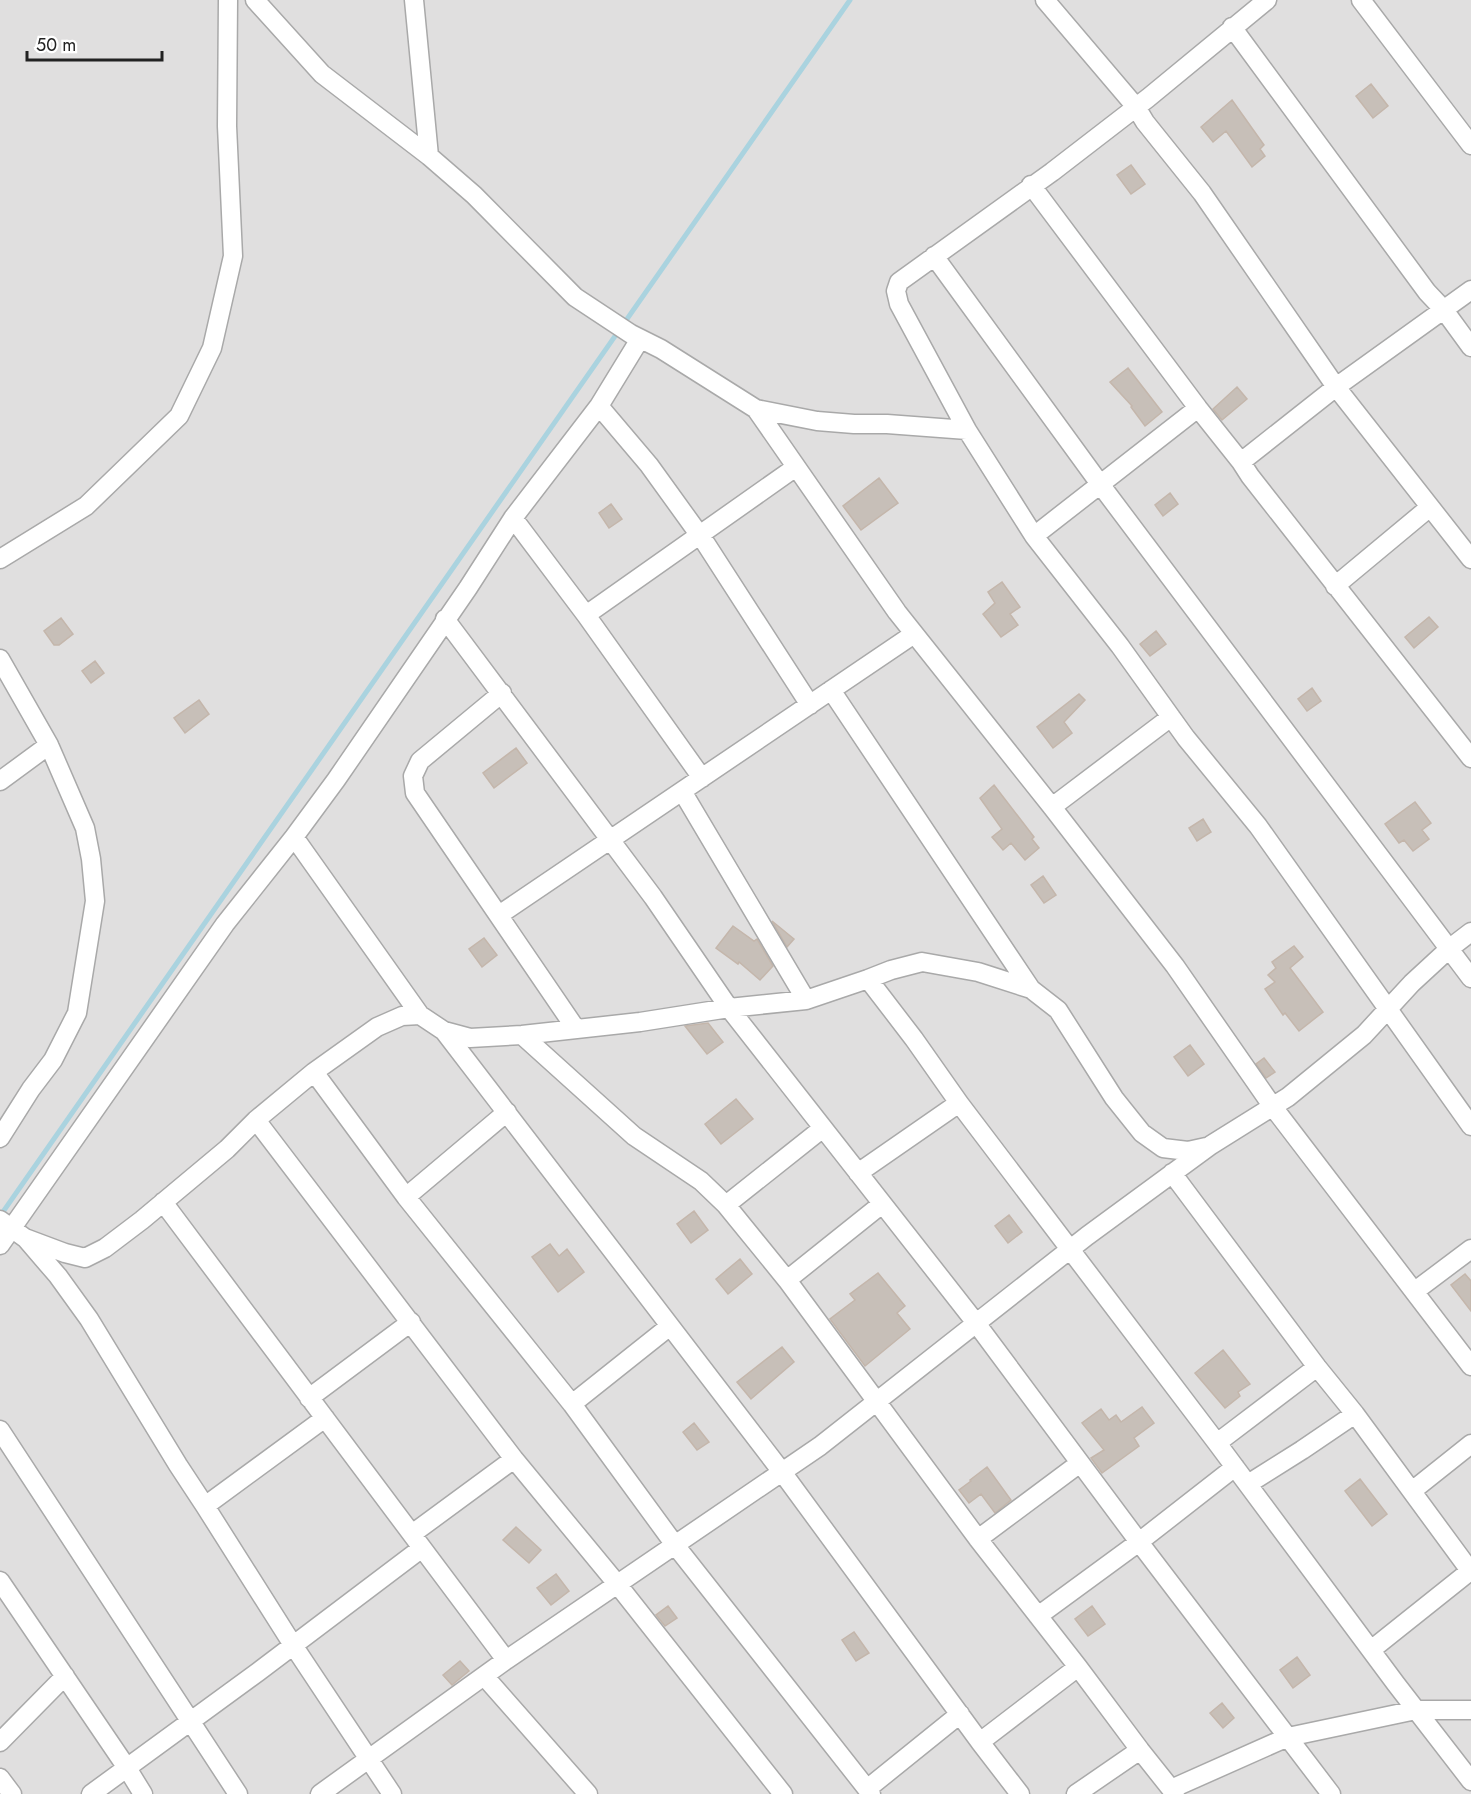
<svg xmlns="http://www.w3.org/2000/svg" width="1471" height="1794" font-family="Jost,sans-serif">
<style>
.residential{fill:#e0dfdf}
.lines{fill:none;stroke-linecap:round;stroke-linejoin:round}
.stream{stroke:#aad3df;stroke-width:5}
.building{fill:#c7bfb8;stroke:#c4b6ab;stroke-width:1.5}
.street-casing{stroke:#a9a9a9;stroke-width:21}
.street{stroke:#fff;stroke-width:18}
</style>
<rect width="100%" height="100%" fill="#f2efe9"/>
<path class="residential" d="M0 0H1471V1794H0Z"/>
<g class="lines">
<path class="stream" d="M0 1216 850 0"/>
</g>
<path class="building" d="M1371 84 1388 106 1373 118 1356 96Z
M1232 100 1264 145 1260 149 1265 156 1252 167 1226 131 1213 142 1201 127Z
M1131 165 1145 184 1131 194 1117 175Z
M1128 368 1162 412 1145 426 1131 407 1132 406 1110 382Z
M1237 387 1247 399 1222 420 1213 409Z
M879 478 898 503 861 530 843 506Z
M1170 493 1178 504 1163 516 1155 505Z
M611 504 622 519 609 528 599 513Z
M1002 582 1020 607 1010 614 1018 625 1001 637 983 614 995 603 988 592Z
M1429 617 1438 627 1414 648 1405 637Z
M61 618 73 634 59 645H54L44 631Z
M1156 631 1166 644 1150 656 1140 644Z
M95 661 104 673 91 683 82 671Z
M1312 688 1321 701 1307 711 1298 699Z
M1079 694 1085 700 1064 722 1072 733 1053 748 1037 727Z
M199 700 209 714 185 733 174 718Z
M516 748 527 763 494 788 483 773Z
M994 785 1034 837 1032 839 1039 848 1025 860 1011 843 1003 850 992 837 1002 829 980 798Z
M1415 802 1431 823 1422 830 1429 839 1413 851 1404 840 1399 843 1385 824Z
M1203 819 1211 832 1197 841 1189 828Z
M1043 876 1056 895 1044 903 1031 885Z
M772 921 794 939 787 947Z
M733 926 754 941 757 939 773 966 760 980 739 962 738 964 716 948Z
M484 938 497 955 482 967 469 949Z
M1294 946 1303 957 1290 968 1323 1012 1299 1031 1285 1013 1283 1015 1265 989 1275 982 1268 975 1276 968 1272 962Z
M708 1023 723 1042 707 1054 685 1026Z
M1190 1045 1204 1064 1188 1076 1174 1057Z
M1264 1058 1275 1072 1266 1078 1256 1064Z
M736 1099 753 1119 721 1144 705 1124Z
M694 1211 708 1230 691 1243 677 1224Z
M1009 1215 1022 1232 1008 1243 995 1226Z
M550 1244 559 1256 567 1249 584 1272 558 1292 532 1257Z
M740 1259 752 1274 728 1294 716 1279Z
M878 1273 905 1306 897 1313 910 1329 865 1366 830 1319 855 1300 850 1294Z
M1465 1274 1471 1281V1311L1451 1285Z
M782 1347 794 1362 751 1399 737 1382Z
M1223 1350 1250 1384 1238 1392 1240 1396 1225 1408 1195 1373Z
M1142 1407 1154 1423 1134 1438 1139 1446 1102 1473 1091 1458 1104 1450 1082 1423 1101 1409 1109 1420 1116 1415 1121 1422Z
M694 1423 709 1442 697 1450 683 1432Z
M987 1467 1011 1500 995 1513 981 1494 969 1503 959 1490 971 1481 970 1480Z
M1360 1479 1387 1514 1372 1526 1345 1491Z
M516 1527 541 1550 529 1563 503 1540Z
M556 1574 569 1591 551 1605 537 1588Z
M668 1606 677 1618 665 1626 656 1615Z
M1092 1606 1105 1624 1088 1636 1075 1619Z
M854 1632 869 1653 856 1661 842 1640Z
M1297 1657 1310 1675 1293 1688 1280 1670Z
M460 1661 469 1671 452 1685 443 1675Z
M1222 1703 1234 1718 1223 1728 1210 1713Z"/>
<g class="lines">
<g class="street-casing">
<path id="street" d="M255 0 322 74 429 156 474 195 575 297 631 334 661 349 756 409 817 421 854 424H887L967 430
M414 0 429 156
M1045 0 1136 107 1145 122 1202 193 1336 387 1471 559
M1267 0 1148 98 1052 172 899 282 896 291 899 304 967 430 1034 536 1120 646 1186 738 1258 826 1471 1126
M1361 0 1471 145
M1232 27 1427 292 1444 310 1471 347
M1031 185 1198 408 1241 462 1250 476 1471 758
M934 256 1100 484 1471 978
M599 406 649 465 706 544 810 705
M756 409 897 612 1052 807 1175 966 1273 1107 1471 1366
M1241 462 1336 387 1471 290
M513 518 586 615 702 778
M1034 536 1198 408
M0 559 86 506 179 416 212 348 233 256 227 126 228 0
M1335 586 1430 507
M586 615 796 467
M445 619 653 897 729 1008 976 1323 1139 1542 1331 1794
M0 659 49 745 85 828 91 859 95 901 77 1013 53 1060 31 1089 0 1138
M831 690 1031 989 1058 1010 1114 1098 1142 1133 1163 1148 1188 1151 1206 1147
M502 693 420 761 413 776 415 793 576 1029
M0 781 49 745
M682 791 806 1000
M1052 807 1171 717
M294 837 420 1015
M499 915 914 634
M868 979 914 1039 959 1103 1217 1443 1396 1684 1471 1781
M444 1031 782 1472 980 1742 1020 1794
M522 1035 634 1136 701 1181 726 1205 787 1280 978 1539 1078 1667 1140 1750 1175 1794
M314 1072 406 1197 572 1404 675 1545 871 1794
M256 1120 514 1459 618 1585 783 1794
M858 1173 959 1103
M1172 1173 1317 1367 1355 1414 1471 1572
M406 1197 507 1112
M163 1202 506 1660
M726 1205 823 1128
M0 1220 25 1238 65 1253 85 1258 105 1248 142 1220 227 1149 256 1120 314 1072 377 1027 402 1016 420 1015 444 1031 470 1038 522 1035 640 1022 729 1008 806 1000 868 979 891 970 922 962 978 972 1031 989
M27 1240 58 1276 89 1319 178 1465 205 1506 293 1645 392 1794
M0 1245 225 924 294 837 336 780 468 588 513 518 599 406 640 339
M787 1280 882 1204
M1415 1291 1471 1249
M309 1398 411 1322
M572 1404 670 1326
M0 1430 238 1794
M1217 1443 1317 1367
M1248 1484 1302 1450 1355 1414
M1412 1491 1471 1444
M205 1506 325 1418
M412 1534 514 1459
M978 1539 1080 1463
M0 1581 127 1768 143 1794
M1038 1616 1139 1542 1235 1467
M1371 1650 1470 1571
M485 1677 588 1794
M0 1742 65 1676
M980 1742 1078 1667
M0 1778 12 1794
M867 1789 960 1714
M1171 1789 1288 1737 1416 1710H1471
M91 1794 258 1672 422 1548
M320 1794 506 1660 820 1446 1087 1236 1211 1145 1288 1097 1364 1035 1412 983 1450 948 1471 932
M1076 1794 1140 1750"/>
</g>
<use href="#street" class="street"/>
</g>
<path d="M27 51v9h135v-9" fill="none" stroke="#222222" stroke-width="3"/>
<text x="36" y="51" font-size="18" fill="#222222" stroke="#ffffff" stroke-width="4.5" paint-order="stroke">50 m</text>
</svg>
